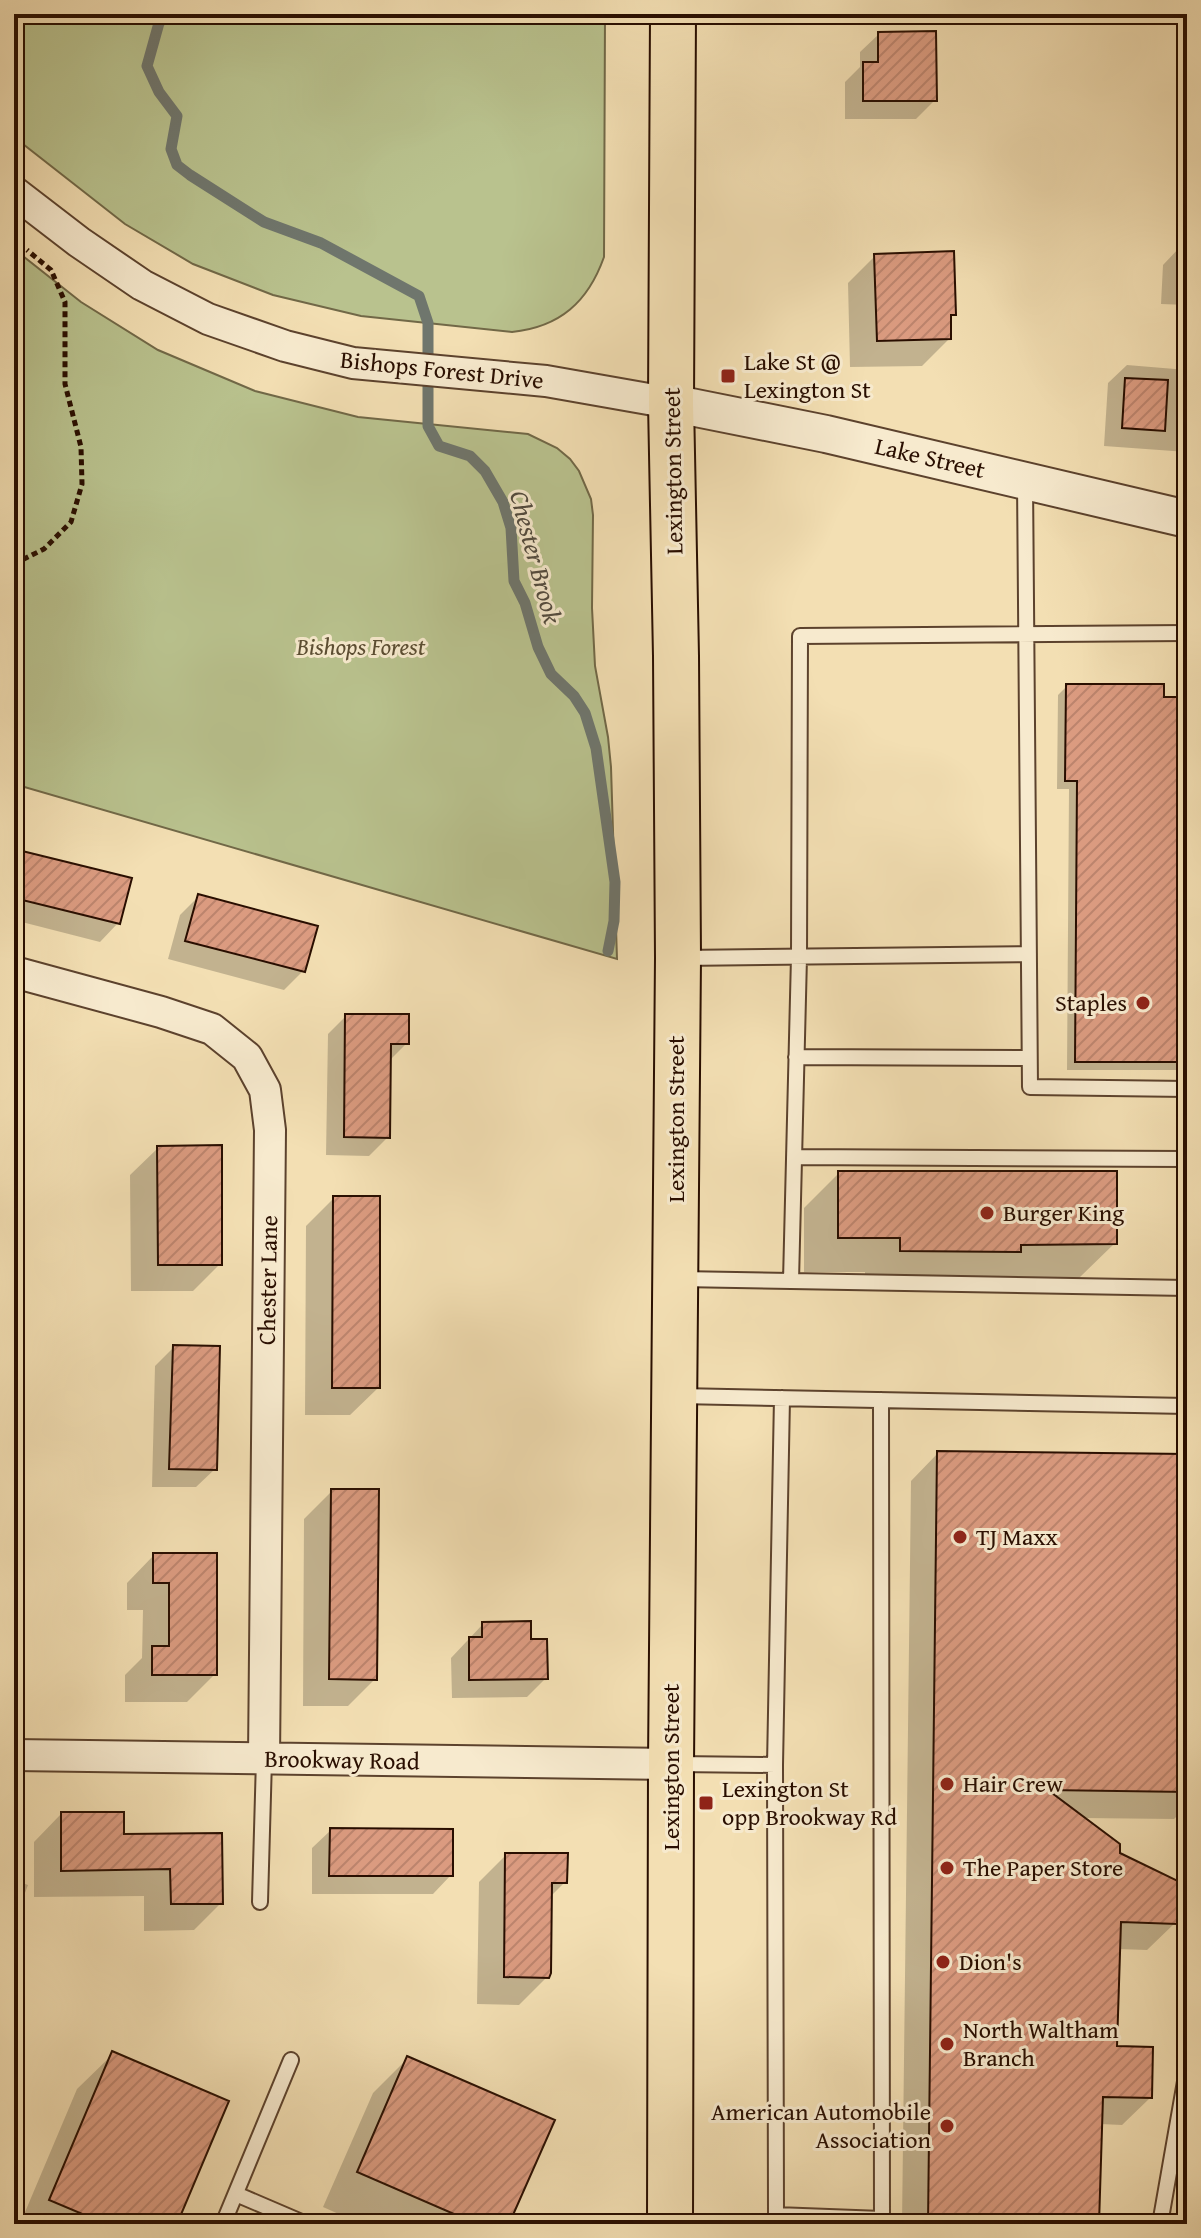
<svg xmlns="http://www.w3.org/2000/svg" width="1201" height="2238" font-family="'Gentium Book Plus',serif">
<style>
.green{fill:#b9c28e;stroke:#716847;stroke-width:2}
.shadow{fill:#0003}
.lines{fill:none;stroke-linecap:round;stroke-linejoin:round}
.stream{stroke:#6f766d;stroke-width:11}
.building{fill:url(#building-hatch);stroke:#290e00;stroke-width:2}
.service-casing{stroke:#5c422d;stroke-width:18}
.minor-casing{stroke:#5c422d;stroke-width:34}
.tertiary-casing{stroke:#5c422d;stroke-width:40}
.primary-casing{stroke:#290e00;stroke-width:48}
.path{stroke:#290e00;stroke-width:5;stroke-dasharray:6 4;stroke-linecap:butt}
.service{stroke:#f7eace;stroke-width:14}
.minor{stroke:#f7eace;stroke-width:30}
.tertiary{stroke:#f7eace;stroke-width:36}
.primary{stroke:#f3dfb3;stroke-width:44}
.poi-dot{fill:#8f2418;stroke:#f7eace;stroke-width:3}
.labels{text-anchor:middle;stroke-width:6;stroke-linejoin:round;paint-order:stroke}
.poi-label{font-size:24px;fill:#290e00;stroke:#f7eace;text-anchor:start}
.street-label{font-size:24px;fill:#290e00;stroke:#f7eace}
.park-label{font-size:24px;font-style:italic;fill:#5b4d32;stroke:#f7eace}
.water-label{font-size:26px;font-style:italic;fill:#524b3f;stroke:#f7eace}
</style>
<defs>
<pattern id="building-hatch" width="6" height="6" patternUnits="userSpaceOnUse" patternTransform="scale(2)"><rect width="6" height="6" fill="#db9b80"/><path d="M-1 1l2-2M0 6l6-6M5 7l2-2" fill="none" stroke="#bc846d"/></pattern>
</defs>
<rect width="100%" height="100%" fill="#f3dfb3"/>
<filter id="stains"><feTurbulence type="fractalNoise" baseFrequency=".0025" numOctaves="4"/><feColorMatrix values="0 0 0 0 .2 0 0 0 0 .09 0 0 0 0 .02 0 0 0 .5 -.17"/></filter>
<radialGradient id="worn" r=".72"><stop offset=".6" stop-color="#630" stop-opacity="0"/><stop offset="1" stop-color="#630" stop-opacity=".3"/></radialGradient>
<path class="green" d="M14 14H605L604 257C588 302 560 327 512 332L361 316 273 295 193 264 125 224 14 137Z
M14 249 81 302 158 350 255 391 358 417 528 434 557 448 570 459 579 471 591 499 593 515 592 608 595 666 608 737 611 767 617 959 14 784Z"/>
<path class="shadow" d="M879 34 935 100 916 119H845V82L860 67V52Z
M1181 246 1187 247V305L1161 304 1163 265Z
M875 256 954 314 949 319V339L922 366 850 367 848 283Z
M1127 365 1187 370V452L1104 446 1108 383Z
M1067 686 1162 699H1187V1070H1067L1069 789H1057L1058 695Z
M14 851 118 923 100 942 14 920Z
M198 897 303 971 284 990 168 959 180 915Z
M346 1016 407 1043 389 1061 388 1137 369 1156 326 1155 328 1034Z
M158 1148 220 1264 193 1291H131L130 1175Z
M839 1173 1115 1243 1079 1278 865 1285V1272H804V1208Z
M334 1198 378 1388 350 1415H305L306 1226Z
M174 1347 215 1469 196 1487H152L155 1366Z
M938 1453 1187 1456V1806L1174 1819 1082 1818 1118 1855 1175 1923 1147 1950 1118 1949 1115 2048 1150 2098 1122 2125 1100 2124 1097 2224H902L911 1481Z
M332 1491 375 1679 348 1706H303L304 1519Z
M154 1555H215V1674L187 1702H125V1675L142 1658 143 1610H127V1583Z
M483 1624 529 1641 546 1678 527 1697 452 1698 451 1658Z
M61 1814 122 1836 221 1903 194 1930 144 1931V1896L34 1897V1842Z
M331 1830 451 1875 433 1894H312V1848Z
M506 1855 565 1882 550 1897 547 1977 519 2005 477 2004 479 1882Z
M14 1880 28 1885 14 1922Z
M113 2054 175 2224H20L77 2089Z
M408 2058 507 2224H361L323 2207 373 2093Z"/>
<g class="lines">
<path class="stream" d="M166 14 159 23 147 66 159 92 177 116 171 149 177 165 190 175 264 222 321 243 419 296 428 323V426L439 446 470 456 485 471 503 502 511 528 514 581 525 603 538 647 551 674 574 696 585 713 596 748 615 882 614 921 608 951"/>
</g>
<path class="building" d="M936 31 937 101H863V62H878V32Z
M954 251 956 315H951V339L877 341 874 254Z
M1125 378 1168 380 1165 431 1122 428Z
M1066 684H1164V697H1187V1062H1075L1077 781H1065Z
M14 849 132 878 120 924 14 898Z
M198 894 318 926 305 972 185 941Z
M345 1014H409V1044H391L390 1138 344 1137Z
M222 1145V1265H158L157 1146Z
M838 1171H1117V1244L1021 1245V1252L900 1251V1238H838Z
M333 1196H380V1388H332Z
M173 1345 220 1346 217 1470 169 1469Z
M937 1451 1187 1454V1792L1048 1790 1120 1844V1853L1178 1881 1177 1924 1121 1922 1117 2046 1153 2047 1152 2098 1103 2097 1099 2224H928Z
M331 1489H379L377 1680 329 1679Z
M153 1553H217V1675H152V1646H169V1583H153Z
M531 1621V1639H547L548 1679 469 1680V1637H482V1622Z
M61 1812H124V1834L222 1833 223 1904H171L170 1869 61 1871Z
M330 1828 453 1829V1876H329Z
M505 1853H568L567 1883H552L551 1973 549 1978 504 1977Z
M112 2051 229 2101 177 2224H106L49 2200Z
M407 2056 555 2120 509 2224H477L357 2172Z"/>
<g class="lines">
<g class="service-casing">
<path id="service" d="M1025 481 1030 1087 1187 1089
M681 958 1029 954
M796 1057 1029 1058
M794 1157 1186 1159 1187 1186
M680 1279 791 1281 799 957 800 636 1187 633
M791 1281 1187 1288
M679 1396 1187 1406
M782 1398 775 1765 776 2215 882 2219 881 1400
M675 1764 775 1765
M260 1902 264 1759
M236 2194 306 2224
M223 2224 291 2060
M1160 2224 1187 2070"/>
</g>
<g class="minor-casing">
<path id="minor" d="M14 192 79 242 142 285 208 319 285 346 353 363 546 381 671 403
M14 972 161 1012 212 1029 247 1057 265 1090 270 1130 264 1759
M14 1755 671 1764"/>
</g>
<g class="tertiary-casing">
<path id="tertiary" d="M671 403 826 434 1187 519"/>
</g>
<g class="primary-casing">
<path id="primary" d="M670 2224 671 1764 678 958 676 656 671 403 673 14"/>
</g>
<path class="path" d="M14 564 44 549 71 522 82 484 81 447 65 384V302L51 270 27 250"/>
<use href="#service" class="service"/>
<use href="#minor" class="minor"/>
<use href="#tertiary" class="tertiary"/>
<use href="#primary" class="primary"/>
</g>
<g class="poi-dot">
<rect x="720" y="368" width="16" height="16" rx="4"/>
<circle cx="1143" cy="1003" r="8"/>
<circle cx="987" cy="1213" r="8"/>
<circle cx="960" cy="1537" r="8"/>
<circle cx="947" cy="1784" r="8"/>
<rect x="698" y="1795" width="16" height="16" rx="4"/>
<circle cx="947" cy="1868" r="8"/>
<circle cx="943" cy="1962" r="8"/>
<circle cx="947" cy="2044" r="8"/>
<circle cx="947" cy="2126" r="8"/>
</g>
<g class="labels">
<g class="poi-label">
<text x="744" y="370">Lake St @<tspan x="744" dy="28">Lexington St</tspan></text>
<text x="1127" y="1011" text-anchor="end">Staples</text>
<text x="1003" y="1221">Burger King</text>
<text x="976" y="1545">TJ Maxx</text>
<text x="963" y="1792">Hair Crew</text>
<text x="722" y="1797">Lexington St<tspan x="722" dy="28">opp Brookway Rd</tspan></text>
<text x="963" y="1876">The Paper Store</text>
<text x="959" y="1970">Dion's</text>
<text x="963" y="2038">North Waltham<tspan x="963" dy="28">Branch</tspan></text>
<text x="931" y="2120" text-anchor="end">American Automobile<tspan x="931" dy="28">Association</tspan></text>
</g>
<g class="street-label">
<text transform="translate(442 370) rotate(6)" y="8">Bishops Forest Drive</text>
<text transform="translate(930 458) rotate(13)" y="8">Lake Street</text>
<text transform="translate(673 471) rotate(-91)" y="8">Lexington Street</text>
<text transform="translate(676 1119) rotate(-90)" y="8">Lexington Street</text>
<text transform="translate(268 1280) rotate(-89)" y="8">Chester Lane</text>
<text transform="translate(342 1760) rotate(1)" y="8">Brookway Road</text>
<text transform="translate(671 1767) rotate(-90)" y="8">Lexington Street</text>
</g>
<g class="park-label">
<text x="361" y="655">Bishops Forest</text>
</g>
<g class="water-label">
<text transform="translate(536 557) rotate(75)" y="9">Chester Brook</text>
</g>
</g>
<rect width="1201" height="2238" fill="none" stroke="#f3dfb3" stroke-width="48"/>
<rect x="16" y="16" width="1169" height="2206" fill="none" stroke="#290e00" stroke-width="4"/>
<rect x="24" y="24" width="1153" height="2190" fill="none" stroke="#290e00" stroke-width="2"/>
<rect width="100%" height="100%" filter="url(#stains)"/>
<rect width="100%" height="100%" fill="url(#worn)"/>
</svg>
